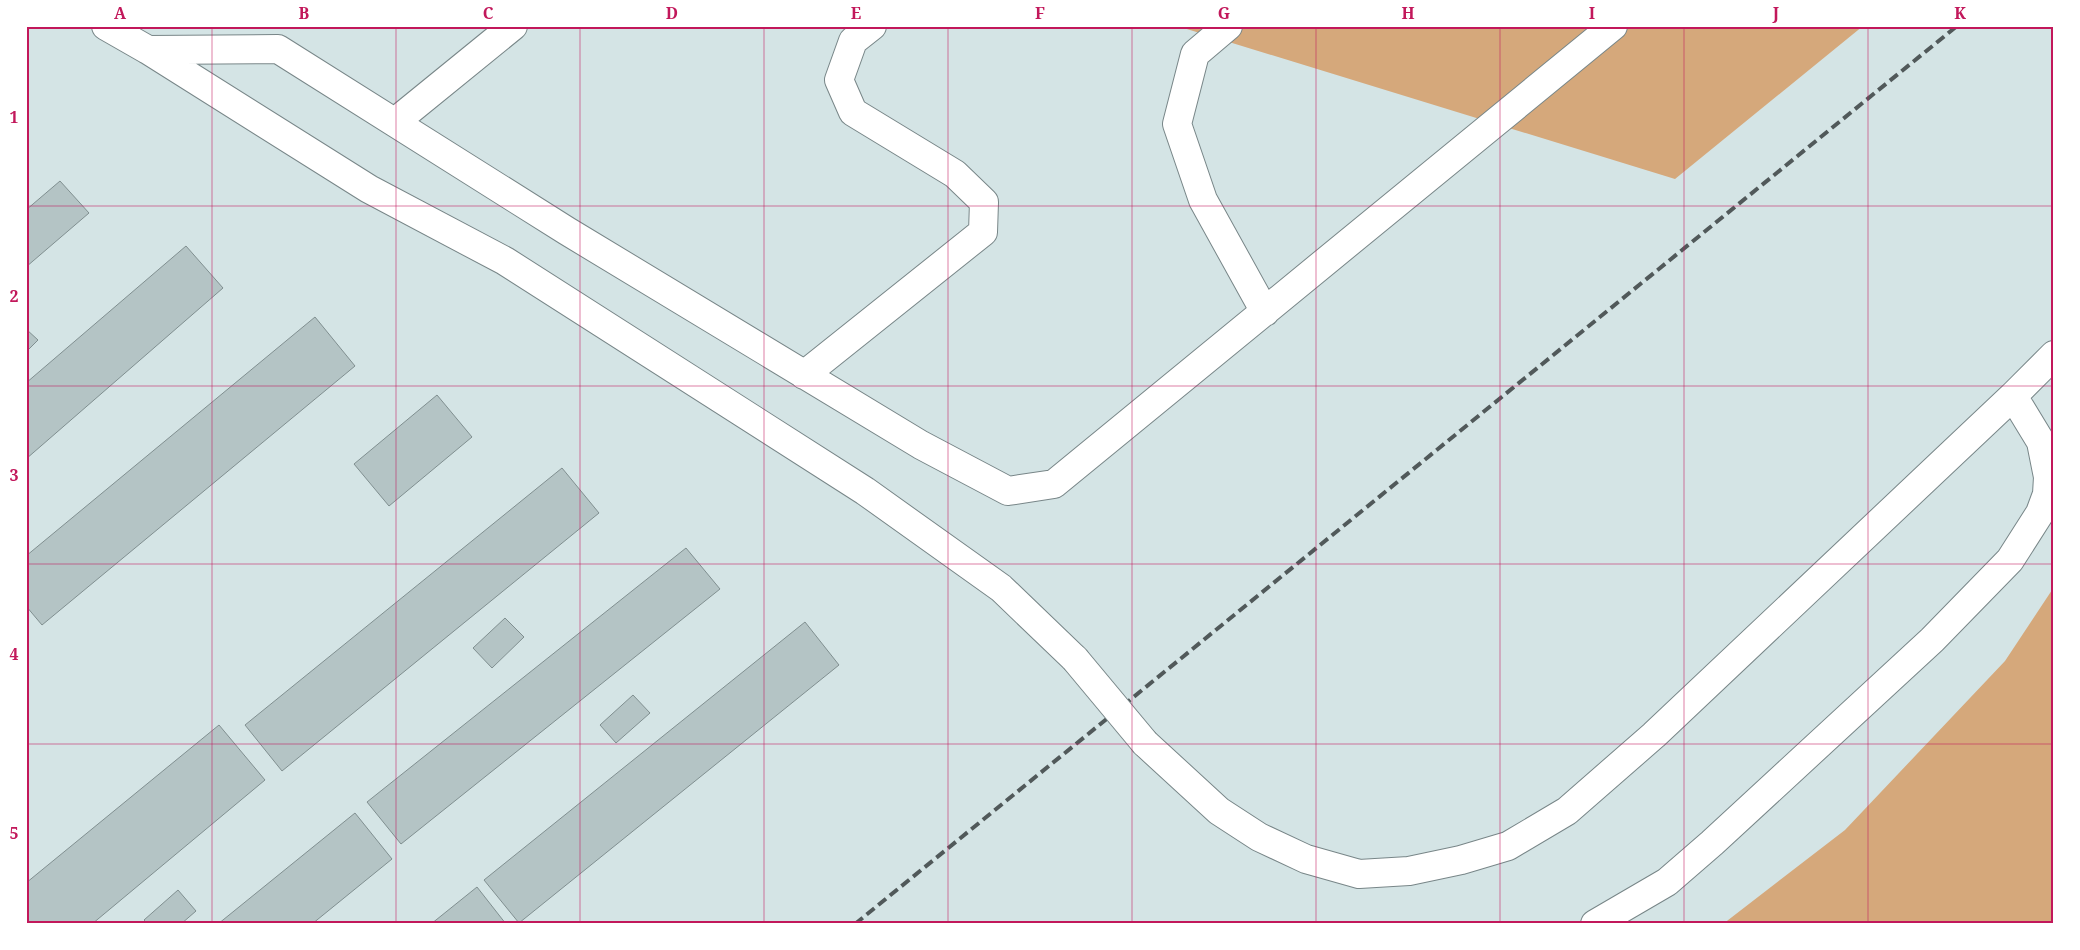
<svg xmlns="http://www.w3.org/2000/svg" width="2080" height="950" font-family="'Noto Serif',serif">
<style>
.green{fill:#d5a87b}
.building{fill:#b4c4c5;stroke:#808f90}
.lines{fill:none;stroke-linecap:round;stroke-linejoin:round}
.minor-casing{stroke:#788688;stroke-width:30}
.minor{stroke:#fff;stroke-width:28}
.rail{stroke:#51595a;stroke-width:4;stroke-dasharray:10 5;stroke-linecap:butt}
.minor-bridge-casing{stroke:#788688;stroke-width:30;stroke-linecap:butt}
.minor-bridge{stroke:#fff;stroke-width:28}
.grid{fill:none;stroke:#c2185b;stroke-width:1;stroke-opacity:0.55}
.neatline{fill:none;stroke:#c2185b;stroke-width:2}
.grid-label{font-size:16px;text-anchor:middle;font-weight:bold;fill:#c2185b}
</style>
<rect width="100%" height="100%" fill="#d4e4e5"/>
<path class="green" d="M1177 26H1863L1675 179Z
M2054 587V924H1723L1845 830 2005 661Z"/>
<path class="building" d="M60 181 89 213 26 267V210Z
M186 246 223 288 26 459V383Z
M315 317 355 366 42 625 26 606V556Z
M26 329 38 340 26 352Z
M437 395 472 437 389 506 354 464Z
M562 468 599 513 282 771 245 725Z
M686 548 720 589 401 844 367 802Z
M505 618 524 637 492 668 473 648Z
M805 622 839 665 519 923 484 880Z
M633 695 650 713 616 743 600 725Z
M219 725 265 780 92 924H26V883Z
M355 813 392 859 312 924H218Z
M477 887 506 924H431Z
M178 890 196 911 181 924H148L144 920Z"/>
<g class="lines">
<g class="minor-casing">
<path id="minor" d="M106 26 148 50 369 189 505 261 865 491 1001 588 1075 659
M1228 26 1195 54 1177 124 1203 200 1265 312
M148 50 278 49 567 231 921 445 1008 491 1054 484 1613 26
M395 122 513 26
M804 375 983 232 984 202 955 174 853 112 839 80 853 41 872 26
M1145 743 1219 811 1259 837 1306 859 1359 874 1409 871 1461 860 1508 846 1567 811 1654 735 2013 396
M1595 924 1667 882 1712 843 1932 640 2010 560 2040 513 2047 494 2048 477 2041 442 2013 396 2054 355"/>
</g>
<use href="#minor" class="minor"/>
<path class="rail" d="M855 924 1957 26"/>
<g class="minor-bridge-casing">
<path id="minor-bridge" d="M1075 659 1145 743"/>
</g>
<use href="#minor-bridge" class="minor-bridge"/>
</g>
<path class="grid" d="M212 26V924M396 26V924M580 26V924M764 26V924M948 26V924M1132 26V924M1316 26V924M1500 26V924M1684 26V924M1868 26V924M26 206H2054M26 386H2054M26 564H2054M26 744H2054"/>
<rect width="2080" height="950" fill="none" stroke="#ffffff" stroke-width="55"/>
<rect x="28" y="28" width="2024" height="894" class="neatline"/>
<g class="grid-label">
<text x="120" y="19">A</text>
<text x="304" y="19">B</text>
<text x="488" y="19">C</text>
<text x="672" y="19">D</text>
<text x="856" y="19">E</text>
<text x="1040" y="19">F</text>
<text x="1224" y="19">G</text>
<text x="1408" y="19">H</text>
<text x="1592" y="19">I</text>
<text x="1776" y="19">J</text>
<text x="1960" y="19">K</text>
<text x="14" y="123">1</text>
<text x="14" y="302">2</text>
<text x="14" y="481">3</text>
<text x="14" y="660">4</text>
<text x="14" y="839">5</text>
</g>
</svg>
